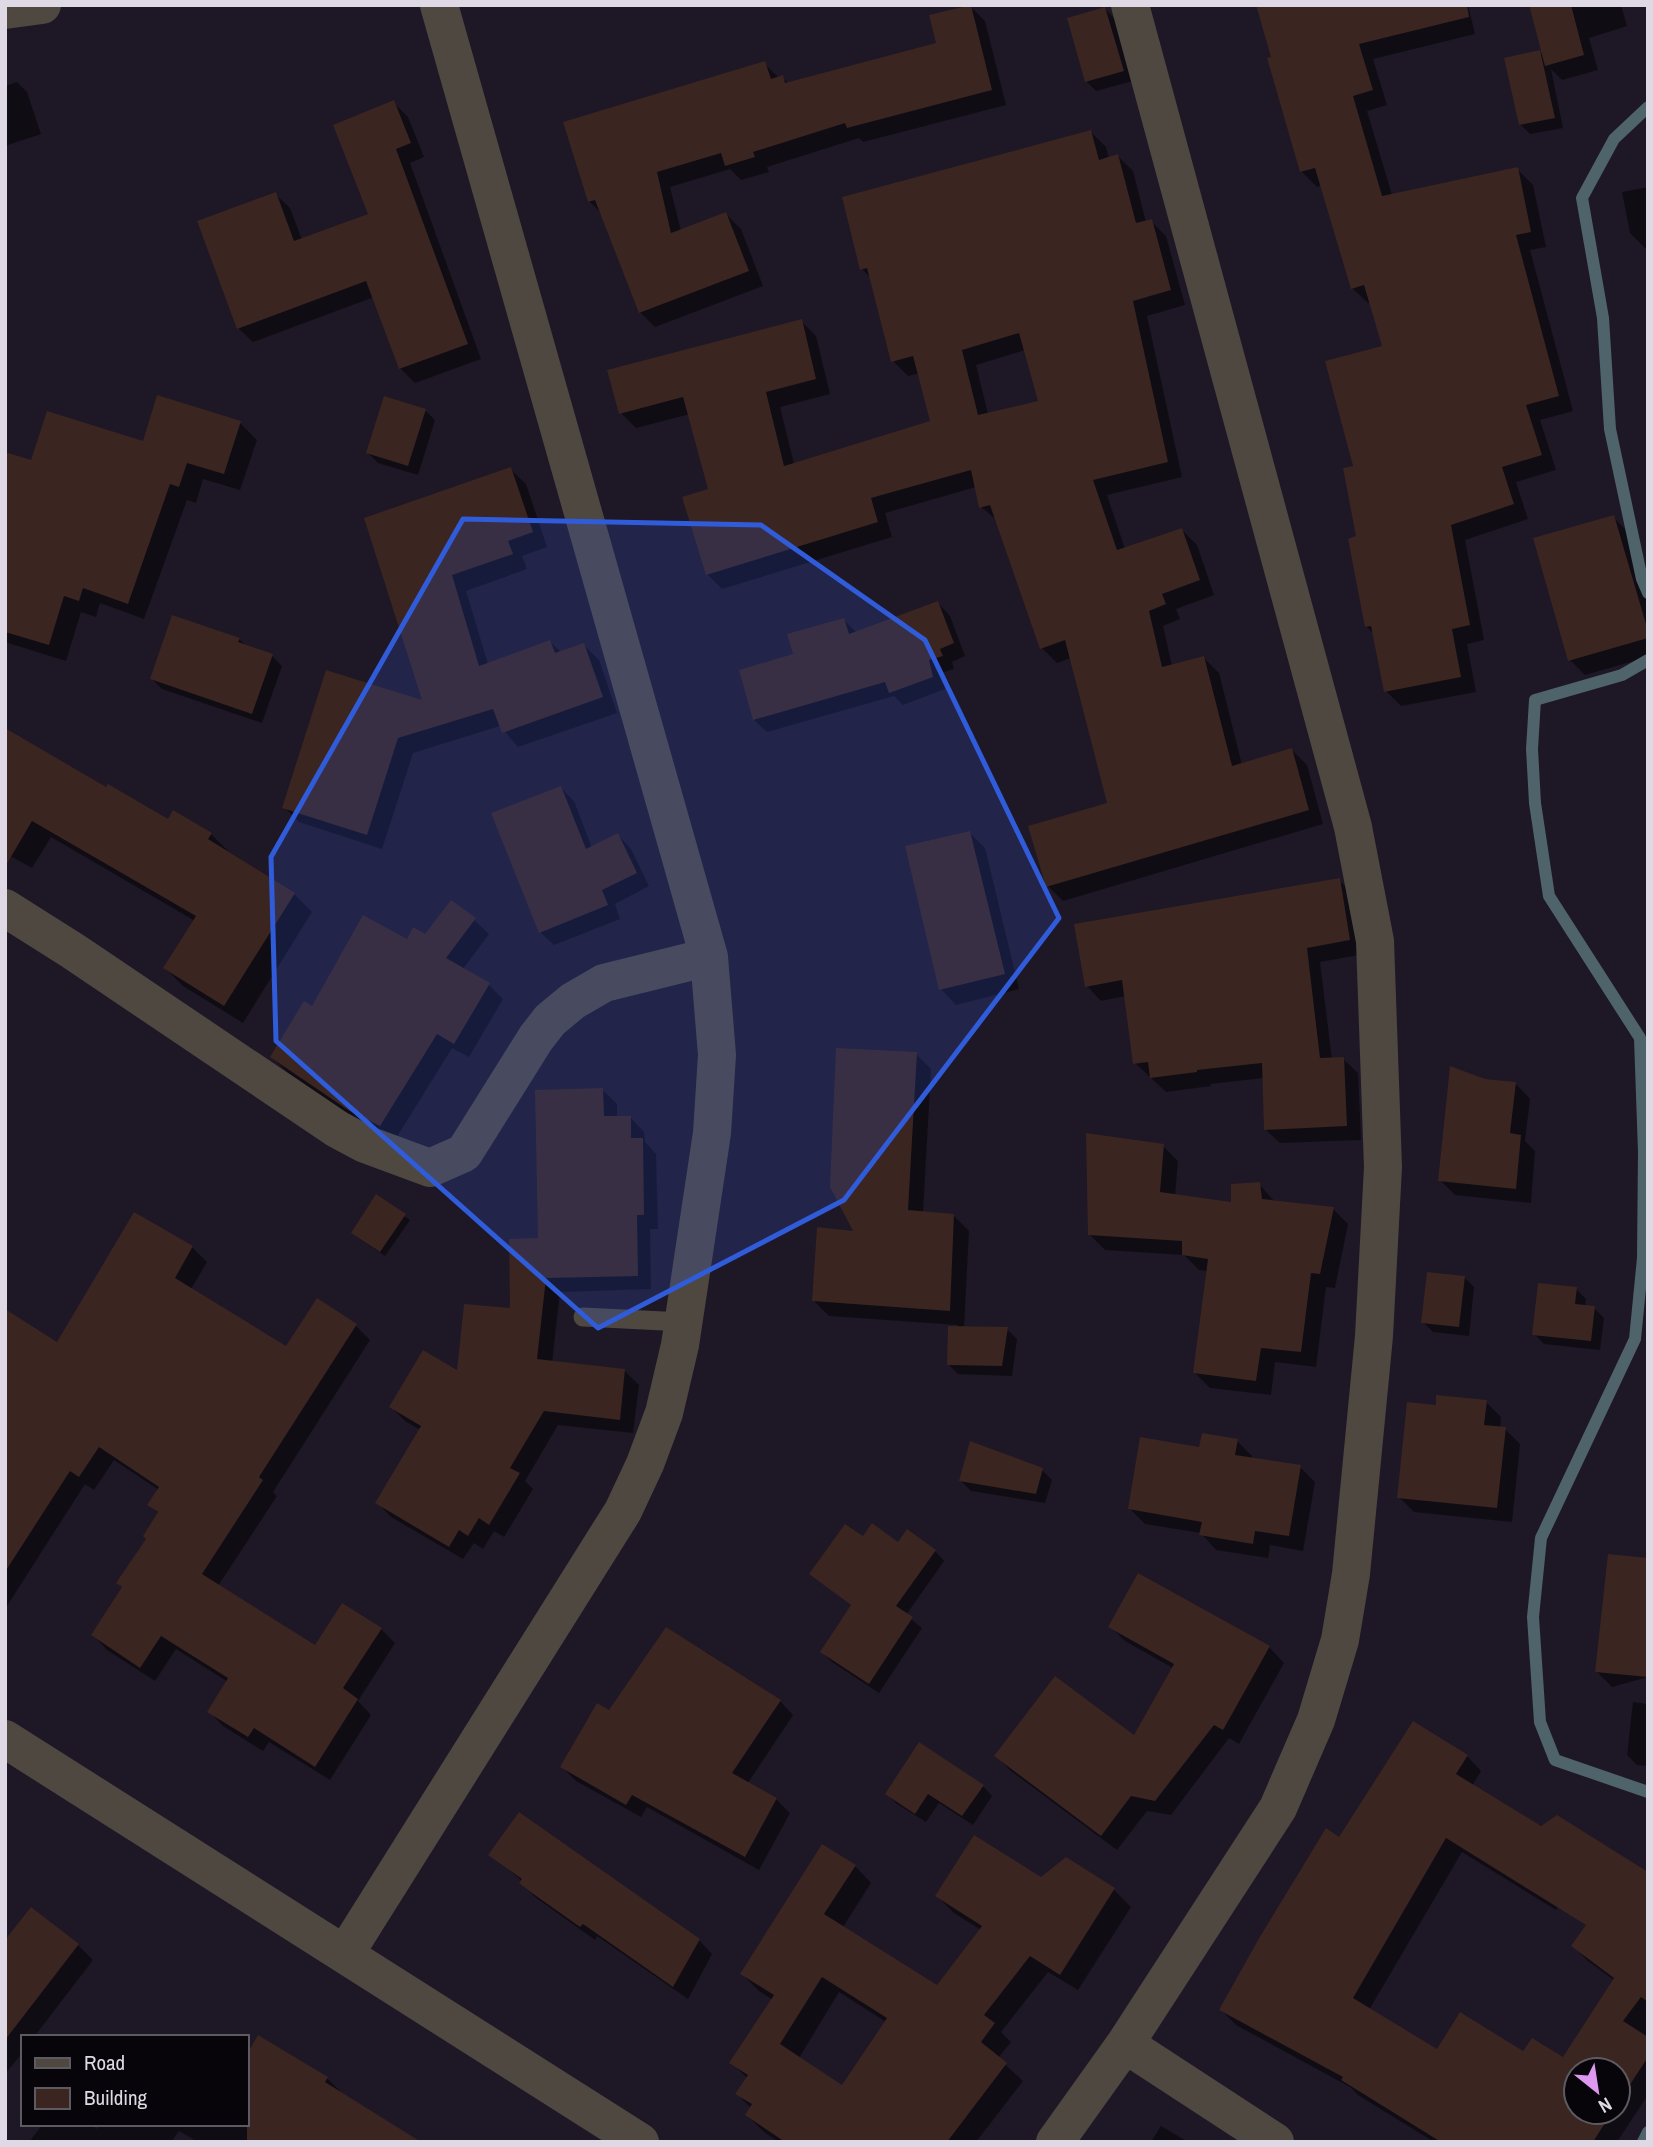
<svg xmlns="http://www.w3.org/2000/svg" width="1653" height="2147" font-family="'Archivo Narrow',sans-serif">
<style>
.shadow{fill:#0007;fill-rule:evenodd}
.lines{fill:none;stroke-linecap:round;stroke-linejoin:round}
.stream{stroke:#4f636a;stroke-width:12}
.building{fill:#3a2521;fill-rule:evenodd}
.lane{stroke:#4e4841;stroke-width:19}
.street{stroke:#4e4841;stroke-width:38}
.marked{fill:#305cd9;fill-opacity:0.2;stroke:#305cd9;stroke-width:5;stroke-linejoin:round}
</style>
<rect width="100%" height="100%" fill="#1e1726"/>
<path class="shadow" d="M1258 5H1468L1475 34 1373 59 1387 105 1367 111 1392 195 1517 169 1533 185 1546 247 1530 250 1573 411 1540 420 1556 470 1516 482 1528 519 1465 540 1484 640 1467 644 1476 692 1401 706 1386 691 1375 635 1366 626 1358 538 1356 467 1384 347 1371 302 1368 303 1352 288 1322 185 1317 187 1302 172 1270 59 1273 58Z
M1530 5H1621L1627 26 1589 38 1598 70 1562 80 1551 69 1563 128 1530 134 1520 124 1539 52 1545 57Z
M970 6 985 21 1006 105 863 142 859 138 767 167 769 172 741 180 730 169 670 187 681 231 726 214 741 229 763 286 655 327 640 312 603 215 589 201 764 63 779 78 782 77 789 84 938 44Z
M1105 9 1115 19 1133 81 1096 91 1086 81Z
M17 82 27 92 41 134 5 146V86Z
M393 102 408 117 424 157 410 163 481 359 415 383 400 368 374 297 253 342 238 328 275 194 290 208 302 240 370 215Z
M1091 132 1106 147 1109 159 1118 156 1133 171 1146 222 1151 221 1166 236 1185 305 1147 316 1182 477 1107 495 1125 549 1182 530 1197 545 1214 595 1176 609 1180 619 1163 626 1172 666 1204 658 1219 673 1242 765 1292 750 1307 765 1323 824 1063 901 1048 886 1109 804 1071 658 1057 663 1042 648 998 521 981 507 976 487 885 513 892 537 722 589 707 574 710 491 690 414 636 428 621 413 801 321 816 336 830 394 780 407 794 464 932 422 919 373 908 376 893 361 872 279 862 269ZM1025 350 1040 402 988 414 976 365Z
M1648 187V248H1645L1630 233 1622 192Z
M425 410 435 420 418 475 378 463 368 453Z
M240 423 257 440 240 490 203 479 196 503 187 500 144 619 100 603 96 617 81 612 66 661 5 642V453L32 462 144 443Z
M510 469 526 484 547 547 522 556 527 569 466 591 488 664 550 642 561 652 584 645 599 660 617 713 518 747 500 726 413 753 382 849 299 822 284 807 424 703 366 519Z
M1613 517 1628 532 1648 598V657L1585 675 1570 660Z
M938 603 950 616 965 656 952 662 954 669 941 673 945 689 903 705 894 696 767 732 754 720 795 656 844 620 857 633Z
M239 639 247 647 272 656 282 666 262 723 162 689 152 679Z
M5 730 107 789 169 821 211 834 229 852 294 894 312 912 243 1023 183 986 165 968 195 921 51 837 32 868 5 853Z
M561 788 574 801 592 848 618 835 631 849 649 886 615 904 620 919 554 945 540 932Z
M970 833 985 848 1019 989 956 1005 941 989Z
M1339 880 1353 894 1364 954 1320 962 1332 1060 1343 1059 1358 1073 1361 1140 1280 1143 1265 1129 1264 1078 1210 1084 1211 1086 1166 1092 1135 1063 1126 996 1101 1001 1087 986Z
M474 920 489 934 463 969 488 984 503 999 469 1057 452 1048 395 1140 365 1125 287 1072 272 1057 312 1008 408 941Z
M916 1054 931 1069 923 1213 953 1215 969 1231 964 1328 1007 1329 1017 1339 1012 1376 958 1374 948 1364 958 1325 829 1316 814 1301 856 1233Z
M1485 1081 1515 1083 1530 1099 1525 1141 1535 1151 1531 1203 1455 1195 1440 1180Z
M603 1090 617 1104V1118L630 1117 644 1132 645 1142 656 1154 658 1229H650L651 1289 560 1292 552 1363 625 1371 639 1385 633 1433 558 1425 525 1481 533 1489 504 1537 494 1531 483 1549 474 1543 463 1559 391 1517 377 1502 421 1430 405 1421 391 1407 458 1373 512 1310Z
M1163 1146 1178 1161 1175 1196 1233 1204 1259 1184 1275 1202 1333 1209 1348 1224 1335 1288 1326 1287 1316 1367 1275 1362 1271 1395 1210 1388 1195 1373 1208 1271 1199 1270 1184 1255 1105 1250 1090 1235Z
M377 1197 410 1220 385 1256 357 1237Z
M134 1214 192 1247 207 1262 191 1289 286 1349 317 1301 356 1326 370 1340 273 1492 277 1496 218 1586 316 1647 381 1629 395 1643 358 1701 371 1715 330 1780 269 1742 263 1751 223 1726 209 1711 228 1682 176 1649 155 1681 107 1650 93 1635 124 1588 159 1514 149 1505 159 1490 114 1460 94 1490 85 1484 7 1606 5 1605V1452L58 1345Z
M1464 1277 1474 1287 1469 1336 1433 1332 1423 1322Z
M1576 1289 1586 1299 1585 1307 1594 1308 1604 1318 1600 1350 1544 1344 1534 1334Z
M1486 1402 1501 1417 1500 1429H1505L1520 1444 1512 1522 1414 1512 1399 1497 1437 1407Z
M1237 1441 1252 1456 1251 1459 1300 1467 1315 1482 1303 1551 1270 1545 1268 1558 1216 1550 1201 1533 1145 1524 1130 1509 1200 1449Z
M1042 1470 1052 1480 1045 1503 971 1491 961 1481Z
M863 1539 935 1551 944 1561 906 1615 922 1628 879 1693 832 1662 822 1652 852 1606 812 1574Z
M1648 1560V1677L1612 1687 1597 1672Z
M1139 1575 1269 1647 1284 1663 1239 1744 1229 1738 1171 1815 1147 1811 1117 1850 1011 1771 996 1756 1134 1738 1173 1668 1125 1641 1110 1626Z
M706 1652 780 1701 793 1715 748 1783 776 1799 790 1813 759 1870 647 1807 641 1817 576 1781 562 1767 610 1713Z
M1633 1702 1648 1704V1766L1637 1765 1627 1755Z
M1467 1756 1481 1771 1472 1786 1542 1828 1600 1850 1556 1910 1462 1852 1369 2010 1437 2052 1524 2053 1563 2060 1615 1981 1588 1961 1573 1946 1648 1957V2095L1617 2142H1434L1358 2095 1350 2087 1236 2025 1221 2010 1340 1839ZM1576 2070H1618V2112H1576Z
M983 1786 992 1796 973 1825 939 1803 926 1822 897 1804 887 1794Z
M491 1854 699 1940 712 1954 688 1999 597 1936 595 1940 535 1897 521 1883 522 1881Z
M1066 1860 1114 1890 1131 1907 1078 1990 1048 1972 1001 2032 1011 2042 998 2058 1023 2081 976 2142H779L764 2132 747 2115 751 2108 737 2094 747 2078 732 2063 773 2000 759 1991 742 1974 855 1866 871 1883 843 1927 937 1987 981 1930 954 1913 937 1896 1041 1879ZM839 1992 886 2022 843 2087 799 2058Z
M31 1909 78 1945 93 1960 34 2037H23V2052L5 2074V1943Z
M258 2038 327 2078 342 2093 418 2142H198L179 2131 171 2142H29L43 2124H91L97 2129 100 2124H247V2057Z
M1161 2126 1188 2142H1151Z"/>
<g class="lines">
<path class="stream" d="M1648 107 1614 139 1582 198 1603 318 1610 429 1642 579 1648 593
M1648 660 1622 675 1535 700 1532 749 1535 803 1549 896 1640 1038 1644 1152 1643 1258 1635 1339 1541 1538 1533 1617 1540 1722 1555 1760 1648 1792
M1643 2142 1648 2132"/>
</g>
<path class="building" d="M971 5 992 90 847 128 845 123 753 152 755 157 725 166 721 153 657 172 671 233 726 212 749 271 639 313 595 200 588 202 563 122 765 61 771 79 783 75 785 83 936 43 929 15Z
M1256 5H1467L1469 17 1359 44 1373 90 1353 96 1382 196 1518 167 1531 232 1516 235 1559 396 1526 405 1542 455 1502 467 1514 504 1451 525 1470 625 1452 629 1461 677 1384 692 1371 626 1365 627 1348 539 1356 536 1343 468 1353 466 1325 361 1382 346 1364 285 1351 289 1315 168 1300 172 1267 58 1271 57Z
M1529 5H1571L1584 55 1545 66Z
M1105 7 1124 71 1085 82 1067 18Z
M1540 50 1555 118 1519 125 1504 58Z
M394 100 411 143 396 149 468 344 399 369 366 281 237 329 197 221 276 192 294 241 368 214 333 125Z
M1091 130 1099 160 1118 154 1136 223 1152 219 1171 290 1133 301 1168 462 1093 480 1117 550 1182 528 1200 580 1162 594 1166 604 1149 611 1162 667 1204 656 1232 766 1292 748 1309 810 1046 887 1028 826 1107 803 1065 640 1040 649 990 505 979 508 971 470 871 498 878 522 706 575 682 497 708 489 683 397 619 414 607 370 802 319 816 379 766 392 784 466 930 421 913 356 891 362 867 268 860 270 842 197ZM1019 333 1038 401 978 415 962 350Z
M157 395 241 421 224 474 187 463 179 487 170 484 128 604 83 588 79 601 64 596 49 645 5 632V452L31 460 47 411 143 441Z
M384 396 426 409 408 466 366 453Z
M511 467 533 532 508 541 513 554 452 575 479 666 550 640 555 653 584 643 603 697 502 733 493 709 398 738 367 835 282 808 326 670 422 700 364 518Z
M1614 515 1648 631V638L1568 661 1533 538Z
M938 601 954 643 940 649 943 656 929 660 933 677 889 693 885 682 753 720 739 670 793 654 787 634 844 618 849 634Z
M172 615 240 638 238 642 273 654 252 714 150 679Z
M5 728 106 787 108 784 168 819 173 810 212 833 208 839 295 893 224 1006 163 968 196 916 32 821 5 867Z
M561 786 586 849 618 833 637 873 602 890 608 905 539 933 491 813Z
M970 831 1005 974 939 990 905 846Z
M1340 878 1350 940 1307 948 1320 1058 1344 1057 1347 1126 1264 1130 1262 1063 1197 1070V1072L1150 1078 1148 1062 1133 1064 1122 980 1085 987 1074 924Z
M451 900 476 918 446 958 490 983 454 1044 437 1034 380 1126 348 1110 270 1057 304 1001 312 1006 363 915 407 939 413 927 425 934Z
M836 1048 917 1052 908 1210 954 1214 950 1311 812 1301 817 1227 853 1231 830 1187Z
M1450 1066 1485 1079 1516 1082 1510 1133 1521 1135 1516 1189 1438 1181Z
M603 1088 604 1116H631V1138H643L644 1215H637L638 1276 546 1278 537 1359 625 1369 620 1420 544 1411 510 1468 520 1473 489 1525 479 1518 468 1536 459 1530 449 1547 375 1503 421 1426 389 1407 423 1350 457 1370 464 1304 510 1308 509 1239 538 1238 535 1090Z
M1086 1133 1164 1144 1160 1192 1231 1202V1184L1260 1182 1262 1199 1334 1207 1320 1274 1311 1273 1301 1352 1261 1348 1256 1381 1193 1373 1208 1259 1182 1255V1241L1088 1235Z
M376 1194 406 1214 380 1252 351 1233Z
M134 1212 193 1246 175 1278 286 1346 317 1298 357 1324 259 1477 263 1480 202 1574 315 1645 342 1603 382 1628 343 1688 358 1699 315 1767 254 1728 248 1737 207 1712 228 1678 161 1636 140 1668 91 1635 122 1587 116 1583 146 1539 143 1536 158 1512 147 1505 159 1487 99 1447 79 1477 70 1471 5 1572V1309L57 1342Z
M1427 1272 1465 1276 1459 1327 1421 1323Z
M1538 1283 1577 1287 1575 1304 1595 1306 1591 1341 1532 1335Z
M948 1326 1008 1327 1002 1366 947 1365Z
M1436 1395 1487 1400 1484 1425 1506 1427 1497 1508 1397 1498 1407 1402 1436 1405Z
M1202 1433 1238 1439 1235 1455 1301 1465 1289 1536 1255 1531 1253 1544 1199 1535 1202 1522 1128 1509 1140 1437 1199 1447Z
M970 1441 1043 1468 1036 1494 959 1481Z
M872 1523 898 1542 907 1529 936 1550 896 1606 913 1617 869 1684 820 1652 851 1605 809 1574 845 1524 863 1536Z
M1608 1554 1648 1558V1677L1595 1672Z
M1138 1573 1270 1646 1223 1730 1214 1725 1155 1801 1131 1796 1101 1836 994 1756 1055 1676 1134 1735 1174 1664 1108 1627Z
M666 1627 781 1700 732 1773 777 1798 745 1857 632 1795 626 1805 560 1767 597 1703 609 1710Z
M1413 1721 1468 1755 1456 1774 1541 1826 1557 1815 1648 1872V2002L1641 1997 1623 2021 1648 2037V2057L1618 2103V2070H1576V2112H1612L1593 2142H1441L1341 2080 1343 2077 1219 2010 1258 1940 1326 1828 1339 1837ZM1446 1838 1586 1925 1571 1946 1614 1978 1563 2057 1532 2038 1523 2051 1460 2012 1437 2049 1353 1998Z
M919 1742 984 1785 962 1816 928 1794 915 1814 885 1794Z
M519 1812 700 1939 673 1987 583 1924 580 1927 532 1893 519 1883 522 1879 488 1855Z
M974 1835 1041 1877 1066 1857 1115 1888 1060 1975 1030 1956 984 2015 995 2023 981 2042 1007 2063 947 2142H785L745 2115 752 2104 735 2094 748 2075 729 2063 774 1995 740 1974 822 1844 856 1865 824 1914 937 1985 982 1926 935 1896ZM822 1977 887 2018 842 2085 780 2044Z
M31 1907 79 1944 5 2040V1940Z
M258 2035 328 2077 325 2082 421 2142H247V2054Z"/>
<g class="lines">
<path class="lane" d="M583 1317 684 1322"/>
<path class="street" d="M5 10 42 5
M5 908 73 951 337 1129 365 1144 430 1168 464 1153 536 1038 550 1020 573 1001 604 983 709 957
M5 1739 640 2142
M345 1954 623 1511 645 1464 664 1413 680 1345 712 1133 717 1055 709 957 439 5
M1125 2044 1275 2142
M1055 2142 1125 2044 1278 1808 1316 1720 1340 1640 1351 1574 1374 1336 1383 1167 1375 941 1353 827 1130 5"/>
</g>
<path class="marked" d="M463 519 761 525 925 640 1059 918 844 1200 598 1328 276 1041 271 857Z"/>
<rect width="1653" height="2147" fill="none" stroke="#ded9e4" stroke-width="14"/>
<rect x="21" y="2035" width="228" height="91" fill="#07050a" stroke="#5d5a61" stroke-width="2"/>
<rect x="35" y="2058" width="35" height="10" fill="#4e4841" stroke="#5d5a61" stroke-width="2"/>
<text x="84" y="2070" font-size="21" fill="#ded9e4">Road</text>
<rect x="35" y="2088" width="35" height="21" fill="#3a2521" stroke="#5d5a61" stroke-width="2"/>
<text x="84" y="2105" font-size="21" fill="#ded9e4">Building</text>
<g transform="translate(1597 2091) rotate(150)"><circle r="33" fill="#07050a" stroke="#5d5a61" stroke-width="2"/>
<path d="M0-5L12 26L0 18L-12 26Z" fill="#de98f2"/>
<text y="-10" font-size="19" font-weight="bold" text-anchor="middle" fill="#ded9e4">N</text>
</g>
</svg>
